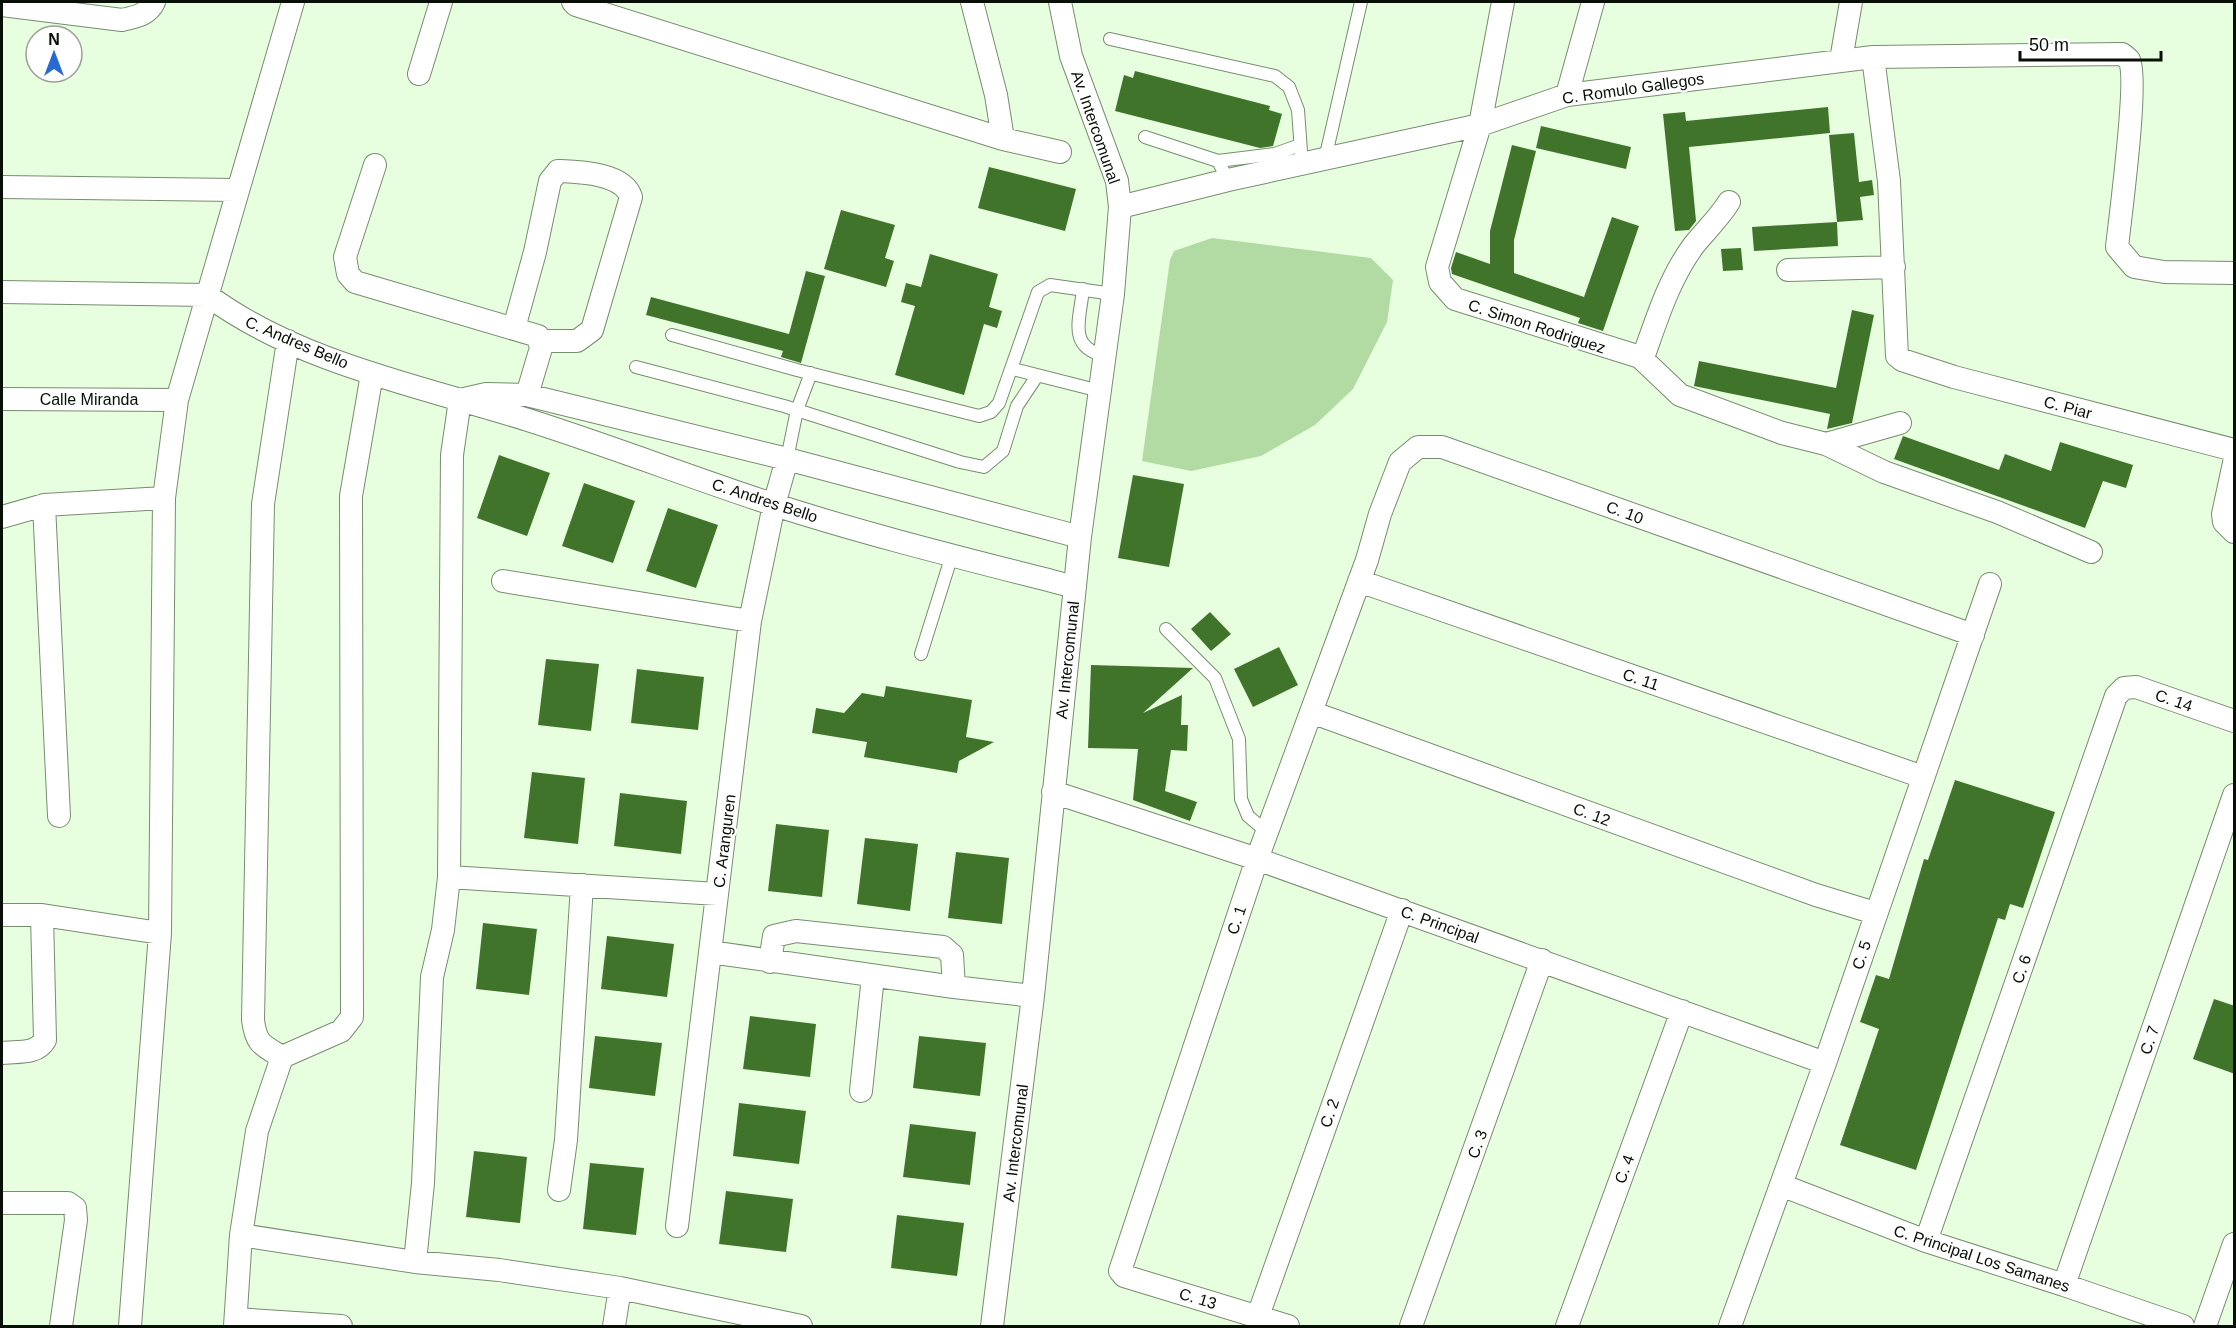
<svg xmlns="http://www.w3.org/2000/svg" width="2236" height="1328" font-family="Arial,sans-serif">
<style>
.green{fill:#b1dba3}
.building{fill:#40742b}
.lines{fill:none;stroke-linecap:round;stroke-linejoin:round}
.lane-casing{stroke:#788c71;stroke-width:14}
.street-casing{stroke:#788c71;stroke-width:24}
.lane{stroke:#fff;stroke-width:12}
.street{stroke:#fff;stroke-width:22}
.labels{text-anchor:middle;stroke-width:5;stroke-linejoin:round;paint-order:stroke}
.street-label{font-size:16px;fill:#080f06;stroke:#fff}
</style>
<rect width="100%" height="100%" fill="#e7fedf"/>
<path class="green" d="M1212 238 1371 258 1393 280 1387 322 1353 389 1315 425 1261 456 1191 471 1142 461 1170 260 1174 251Z"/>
<path class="building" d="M1135 71 1270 106 1269 110 1282 114 1273 146 1260 148 1115 111 1124 75 1133 78Z
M1828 107 1830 133 1689 147 1696 221 1689 230 1675 231 1663 114 1685 112 1686 121Z
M1541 126 1631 147 1626 169 1536 148Z
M1854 133 1859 182 1872 180 1874 195 1860 197 1863 220 1837 222 1829 135Z
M1512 145 1536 151 1514 240V273L1584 297 1612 217 1639 226 1603 331 1578 323 1580 318 1452 274 1451 268 1456 252 1490 264V231Z
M989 167 1076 189 1065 231 978 208Z
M841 210 895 225 885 258 894 261 886 287 824 269Z
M1837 222 1838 246 1754 251 1752 227Z
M1741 248 1743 270 1723 271 1721 249Z
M930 254 998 274 989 307 1002 311 997 328 984 324 964 395 895 375 915 306 901 302 906 283 921 287Z
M806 271 825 276 801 363 781 357 783 351 646 315 651 297 789 334Z
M1852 310 1874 315 1852 423 1827 429 1830 414 1694 386 1699 361 1836 388Z
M1903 436 1999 470 2005 454 2051 471 2060 442 2133 465 2126 488 2103 481 2085 528 1894 459Z
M499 455 550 473 527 536 477 518Z
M1133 475 1184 484 1169 567 1118 558Z
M584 483 635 501 613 563 562 546Z
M668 508 718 525 696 588 646 571Z
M1210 612 1231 634 1211 651 1191 629Z
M1279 647 1298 685 1253 707 1234 669Z
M546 659 599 664 591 731 538 725Z
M1091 665 1193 668 1143 713 1182 695 1181 725H1188L1187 751 1171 750 1165 791 1197 802 1190 821 1133 800 1138 749 1088 748Z
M637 669 704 677 698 730 631 723Z
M886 686 972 700 966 737 994 742 959 761 957 773 864 757 867 742 812 733 816 708 844 713 862 693 884 697Z
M532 772 585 778 578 844 524 838Z
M1955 780 2055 812 2023 908 2010 904 2005 920 1998 918 1916 1170 1840 1145 1879 1029 1860 1022 1876 975 1889 979 1924 859 1928 860Z
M620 793 687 801 681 854 614 846Z
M776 824 829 830 822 897 768 891Z
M865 838 918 844 910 911 857 904Z
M956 852 1009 858 1002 924 948 918Z
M483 923 537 929 529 995 476 989Z
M607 936 674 944 667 997 601 989Z
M2214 999 2235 1006V1074L2193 1059Z
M750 1016 816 1024 810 1077 743 1069Z
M595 1036 662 1043 655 1096 589 1088Z
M919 1036 986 1043 980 1096 913 1088Z
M739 1103 806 1111 799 1164 733 1156Z
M910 1124 976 1132 970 1185 903 1177Z
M474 1151 527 1157 520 1223 466 1217Z
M590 1163 644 1168 636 1235 583 1229Z
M726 1191 793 1199 786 1252 719 1244Z
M897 1215 964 1223 957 1276 891 1268Z"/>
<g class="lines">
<g class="lane-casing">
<path id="lane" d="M1110 39 1275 76 1289 87 1298 110 1302 165
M1145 137 1218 161
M1325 159 1361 2
M1228 180 1218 161 1275 154 1300 145
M1083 289C1080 320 1067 347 1105 356
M672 335 797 370 979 416 991 412 999 403 1038 292 1050 285 1113 294
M636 367 784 406 960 462 984 467 1003 451 1017 406 1037 376
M1013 369 1100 391
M787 459 797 410 811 373
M1166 629 1215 678 1239 739 1241 799 1248 816 1267 832
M921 654 952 555"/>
</g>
<g class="street-casing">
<path id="street" d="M573 2 576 5 1003 139 1060 152
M972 2 996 95 1003 139
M1503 2 1480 125 1437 267 1440 282 1455 299 1640 357 1644 355C1657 318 1670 277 1694 245 1706 230 1719 218 1729 202
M2 5 122 20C135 17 148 15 154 2
M1873 57 1889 181 1897 356 1902 360 1954 377 2234 450
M1841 60 1851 2
M419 74 441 2
M1567 95 1593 2
M375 165 345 257 348 274 355 282 538 336 541 348 527 395
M2 187 236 190
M1120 207 1228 180 1480 125 1567 95 1873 57 2122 54C2124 55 2128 59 2129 60 2139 77 2120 219 2117 247L2134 267 2164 272 2234 273
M1788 270 1894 267
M2 292 207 295C299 363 420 386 528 420 610 446 690 477 772 504 871 536 974 561 1075 587
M514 328 535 252 550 181 558 171C580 172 623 173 631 197L592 330 577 341H541
M1640 357 1680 395 1782 433 1826 444 1900 423
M2 399 177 400
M1826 444 1884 472 1997 512 2091 552
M2234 463 2223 514 2224 522 2234 532
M44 505 59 816
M2 517 44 505 164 498 177 400 293 2
M503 581 750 621
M1359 581 1923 777
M1311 712 1816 895 1875 913
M1053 792 1257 859 1825 1063
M449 877 717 894
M2 915H42L160 933
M710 952 954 987 1033 996
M770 962 774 936 796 931 943 947 952 955 954 987
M2 1053C17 1051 36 1055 45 1040L42 915
M282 1057C262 1045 256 1044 253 1020L263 504 288 341
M861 1091 873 976
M1781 1185 1926 1241 2064 1285 2183 1326
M559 1190 566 1140 582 885
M2 1203H68L75 1208 76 1220 61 1326
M677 1226 750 621 774 505 787 459
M241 1235 415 1262 499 1270 620 1288 801 1326
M1926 1241 2116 696 2124 688 2136 687 2234 721
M415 1262 423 1183 432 977 443 930 449 877 452 455 460 400 486 394 527 395 787 459 1080 537
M2064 1285 2234 795
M1258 1316 1402 910
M236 1319 341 1326
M130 1326 160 933 164 498
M235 1326 241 1235 257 1131 282 1057 341 1031 352 1017 351 496 372 374
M614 1326 620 1288
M992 1326 1033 996 1080 537 1113 294 1120 207 1117 181 1071 56 1060 2
M1288 1326 1124 1276 1120 1271 1257 859 1367 560 1380 514 1400 462 1418 447H1442L1973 635
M1411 1326 1542 960
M1567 1326 1682 1011
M1730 1326 1825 1063 1990 584
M2205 1326 2234 1244"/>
</g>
<use href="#lane" class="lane"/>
<use href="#street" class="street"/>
</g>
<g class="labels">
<g class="street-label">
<text transform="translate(1633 88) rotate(-8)" y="6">C. Romulo Gallegos</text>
<text transform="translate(1096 127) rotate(71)" y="6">Av. Intercomunal</text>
<text transform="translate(1537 326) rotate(18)" y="6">C. Simon Rodriguez</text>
<text transform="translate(297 342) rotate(23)" y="6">C. Andres Bello</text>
<text x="89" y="405">Calle Miranda</text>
<text transform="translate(2068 407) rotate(15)" y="6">C. Piar</text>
<text transform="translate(765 500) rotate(18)" y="6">C. Andres Bello</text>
<text transform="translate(1625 512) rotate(20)" y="6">C. 10</text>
<text transform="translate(1067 660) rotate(-84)" y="6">Av. Intercomunal</text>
<text transform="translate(1641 679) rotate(19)" y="6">C. 11</text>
<text transform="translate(2174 700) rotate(19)" y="6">C. 14</text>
<text transform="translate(1592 814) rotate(20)" y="6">C. 12</text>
<text transform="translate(724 841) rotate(-83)" y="6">C. Aranguren</text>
<text transform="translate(1236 920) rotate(-71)" y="6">C. 1</text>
<text transform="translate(1440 924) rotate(20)" y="6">C. Principal</text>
<text transform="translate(1861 955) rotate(-72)" y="6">C. 5</text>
<text transform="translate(2021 969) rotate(-71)" y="6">C. 6</text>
<text transform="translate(2149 1040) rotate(-71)" y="6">C. 7</text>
<text transform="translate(1329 1113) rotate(-71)" y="6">C. 2</text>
<text transform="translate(1015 1143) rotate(-83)" y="6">Av. Intercomunal</text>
<text transform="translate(1477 1144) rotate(-70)" y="6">C. 3</text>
<text transform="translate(1624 1169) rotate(-70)" y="6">C. 4</text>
<text transform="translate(1982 1258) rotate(18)" y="6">C. Principal Los Samanes</text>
<text transform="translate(1198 1298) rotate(17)" y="6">C. 13</text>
</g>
</g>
<rect width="2236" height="1328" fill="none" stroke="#080f06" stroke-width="6"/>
<g transform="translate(54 54)"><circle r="28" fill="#ffffff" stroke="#9c9f9b" stroke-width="1.5"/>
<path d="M0-4.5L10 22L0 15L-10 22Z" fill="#2769d5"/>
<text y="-9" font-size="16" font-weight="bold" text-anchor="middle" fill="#080f06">N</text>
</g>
<path d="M2020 51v9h141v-9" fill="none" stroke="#080f06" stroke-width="3"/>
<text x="2029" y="51" font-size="18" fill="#080f06" stroke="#ffffff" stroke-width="4.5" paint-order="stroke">50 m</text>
</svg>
